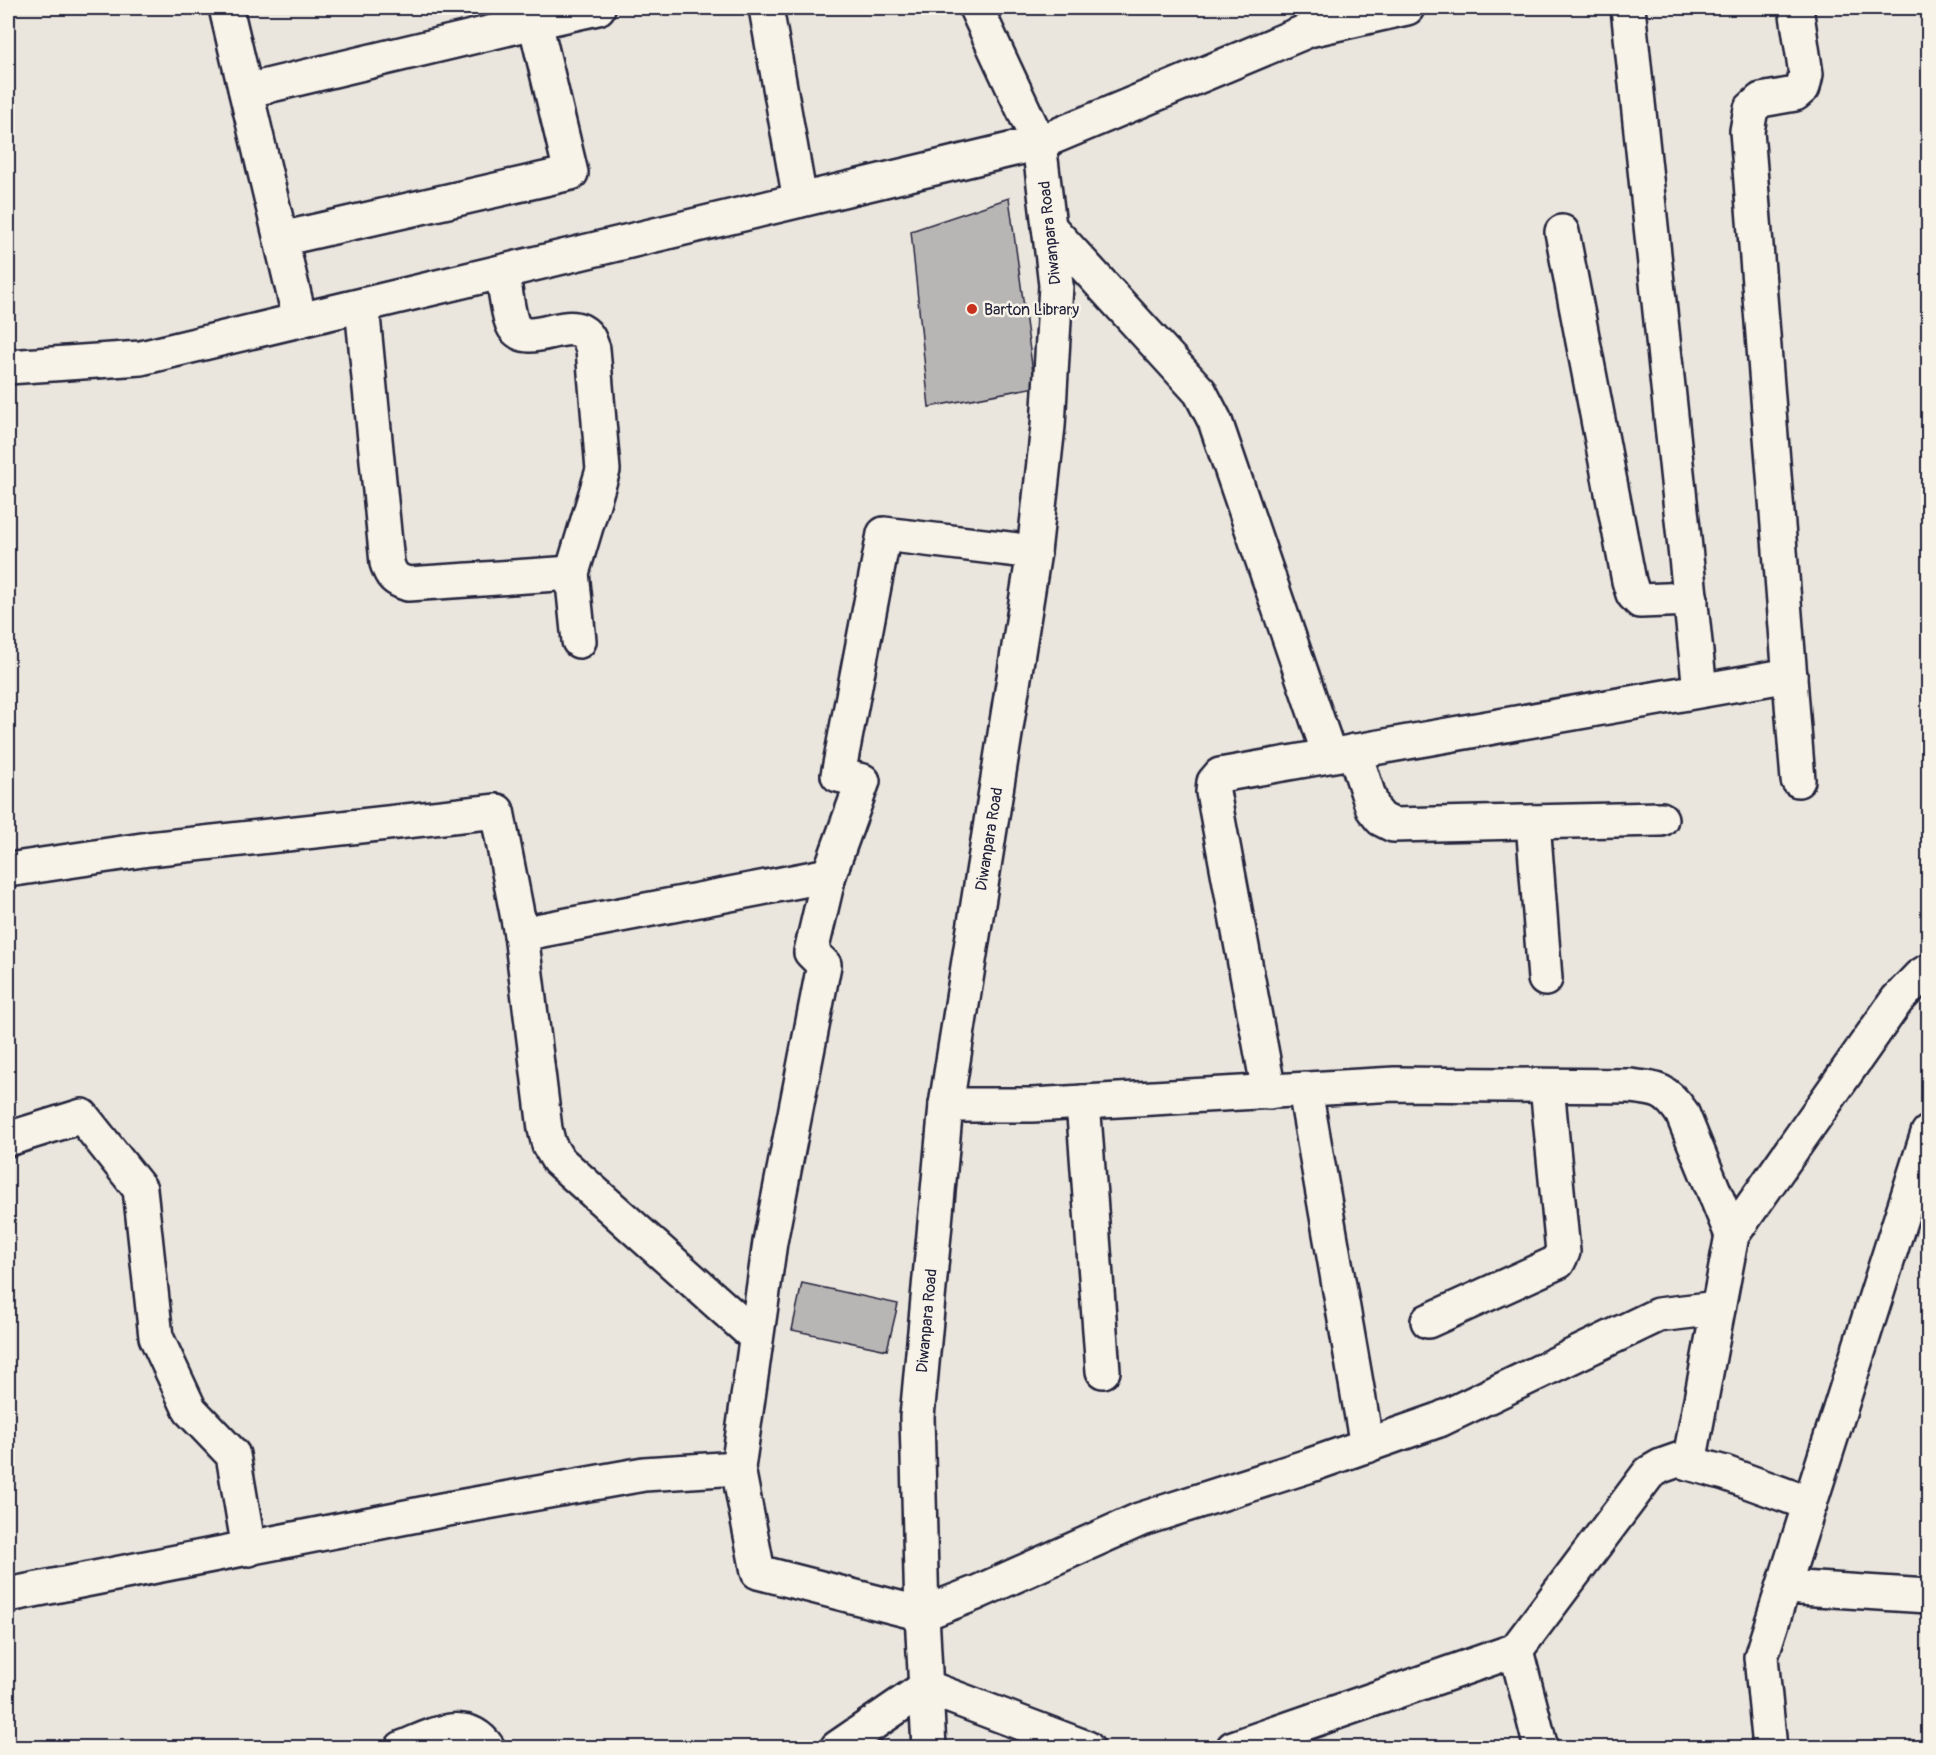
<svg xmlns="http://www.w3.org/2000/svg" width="1936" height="1755" font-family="Pangolin,sans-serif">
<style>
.building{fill:#b8b6b5;stroke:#22223b;stroke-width:1.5}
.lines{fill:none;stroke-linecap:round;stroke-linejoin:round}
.minor-casing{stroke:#22223b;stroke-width:38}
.major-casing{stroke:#22223b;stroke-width:38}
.minor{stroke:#f7f3e8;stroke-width:33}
.major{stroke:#f7f3e8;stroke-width:33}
.poi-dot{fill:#c8321e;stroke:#f7f3e8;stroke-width:2}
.labels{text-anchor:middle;stroke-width:5;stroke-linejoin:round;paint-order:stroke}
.street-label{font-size:16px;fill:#22223b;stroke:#f7f3e8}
.poi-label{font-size:16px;fill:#22223b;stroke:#f7f3e8;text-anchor:start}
</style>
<rect width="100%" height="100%" fill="#eae6de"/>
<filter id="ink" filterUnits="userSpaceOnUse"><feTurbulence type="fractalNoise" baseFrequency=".0167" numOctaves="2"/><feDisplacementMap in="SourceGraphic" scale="12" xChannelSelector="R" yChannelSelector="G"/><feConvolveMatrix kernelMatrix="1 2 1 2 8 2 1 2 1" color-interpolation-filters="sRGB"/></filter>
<g filter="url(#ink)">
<path class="building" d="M1009 198 1035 387 929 407 911 231Z
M802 1283 898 1304 887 1350 792 1330Z"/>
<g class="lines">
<g class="minor-casing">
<g id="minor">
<path d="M226 8 300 320"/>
<path d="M766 8 800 200"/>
<path d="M1628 8 1700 690"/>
<path d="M1796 8 1806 74 1803 87 1795 94 1761 100 1751 109 1747 131 1798 780"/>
<path d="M246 91 535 22"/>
<path d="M1049 227 1200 392 1215 421 1329 754"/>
<path d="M1562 232 1629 581 1633 594 1640 601 1691 599"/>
<path d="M281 239 571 173 535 22 598 8"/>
<path d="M502 272C505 284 508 318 514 327 530 350 569 314 587 336 590 339 591 345 593 349L603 470 572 573 579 641"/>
<path d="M362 306 387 563C391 576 395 580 408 584L572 573"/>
<path d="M8 367 141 358 1039 143 1309 30 1407 8"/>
<path d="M1034 552 884 534 838 775 863 781 829 875 811 952 824 965 770 1242 738 1468 758 1572 922 1614 976 1593 1139 1520 1308 1466 1439 1420 1658 1315 1718 1308"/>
<path d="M1354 751 1373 809 1381 819 1393 825 1661 819"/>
<path d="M1533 822 1545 979"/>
<path d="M8 870 149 849 497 811 521 934 829 875"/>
<path d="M521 934 545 1129 549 1145 558 1160 756 1337"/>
<path d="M1305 1090 1367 1446"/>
<path d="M1269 1092 1213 792 1214 782 1220 775 1790 675"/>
<path d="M1083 1102 1103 1371"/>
<path d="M946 1105H1032L1395 1084 1630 1086C1657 1089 1666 1089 1682 1113L1732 1235"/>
<path d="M8 1139 82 1116 140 1189 156 1337 190 1410 233 1455 249 1549"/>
<path d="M1428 1321 1558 1262 1563 1252 1547 1086"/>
<path d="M1689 1463 1732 1235 1897 1000 1920 976 1928 971"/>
<path d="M1784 1587 1928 1596"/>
<path d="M8 1595 442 1510 644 1474 738 1468"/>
<path d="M1516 1650 1541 1748"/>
<path d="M402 1748C431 1737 465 1715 488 1748"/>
<path id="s1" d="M929 1748 922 1614 917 1417 946 1105 1034 552 1048 426 1056 285 1039 143 976 8"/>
<path d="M1233 1748 1516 1650 1649 1473 1661 1466 1678 1460 1725 1473 1810 1504"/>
<path d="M1770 1748 1761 1657 1928 1133"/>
</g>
</g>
<g class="major-casing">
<path id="major" d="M837 1748 926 1687 1087 1748"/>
</g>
<use href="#minor" class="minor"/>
<use href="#major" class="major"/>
</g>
</g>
<circle class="poi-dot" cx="972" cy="309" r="6"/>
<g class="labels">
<g class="street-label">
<text transform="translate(1049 233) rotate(-96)" y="6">Diwanpara Road</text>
<text dy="6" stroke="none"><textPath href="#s1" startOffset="914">Diwanpara Road</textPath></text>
<text dy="6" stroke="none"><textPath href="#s1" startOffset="428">Diwanpara Road</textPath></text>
</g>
<g class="poi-label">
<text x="984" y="315">Barton Library</text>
</g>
</g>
<rect width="1936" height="1755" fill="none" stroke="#f7f3e8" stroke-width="30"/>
<rect x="15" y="15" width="1906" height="1725" fill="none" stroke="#22223b" stroke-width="2" filter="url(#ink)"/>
</svg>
